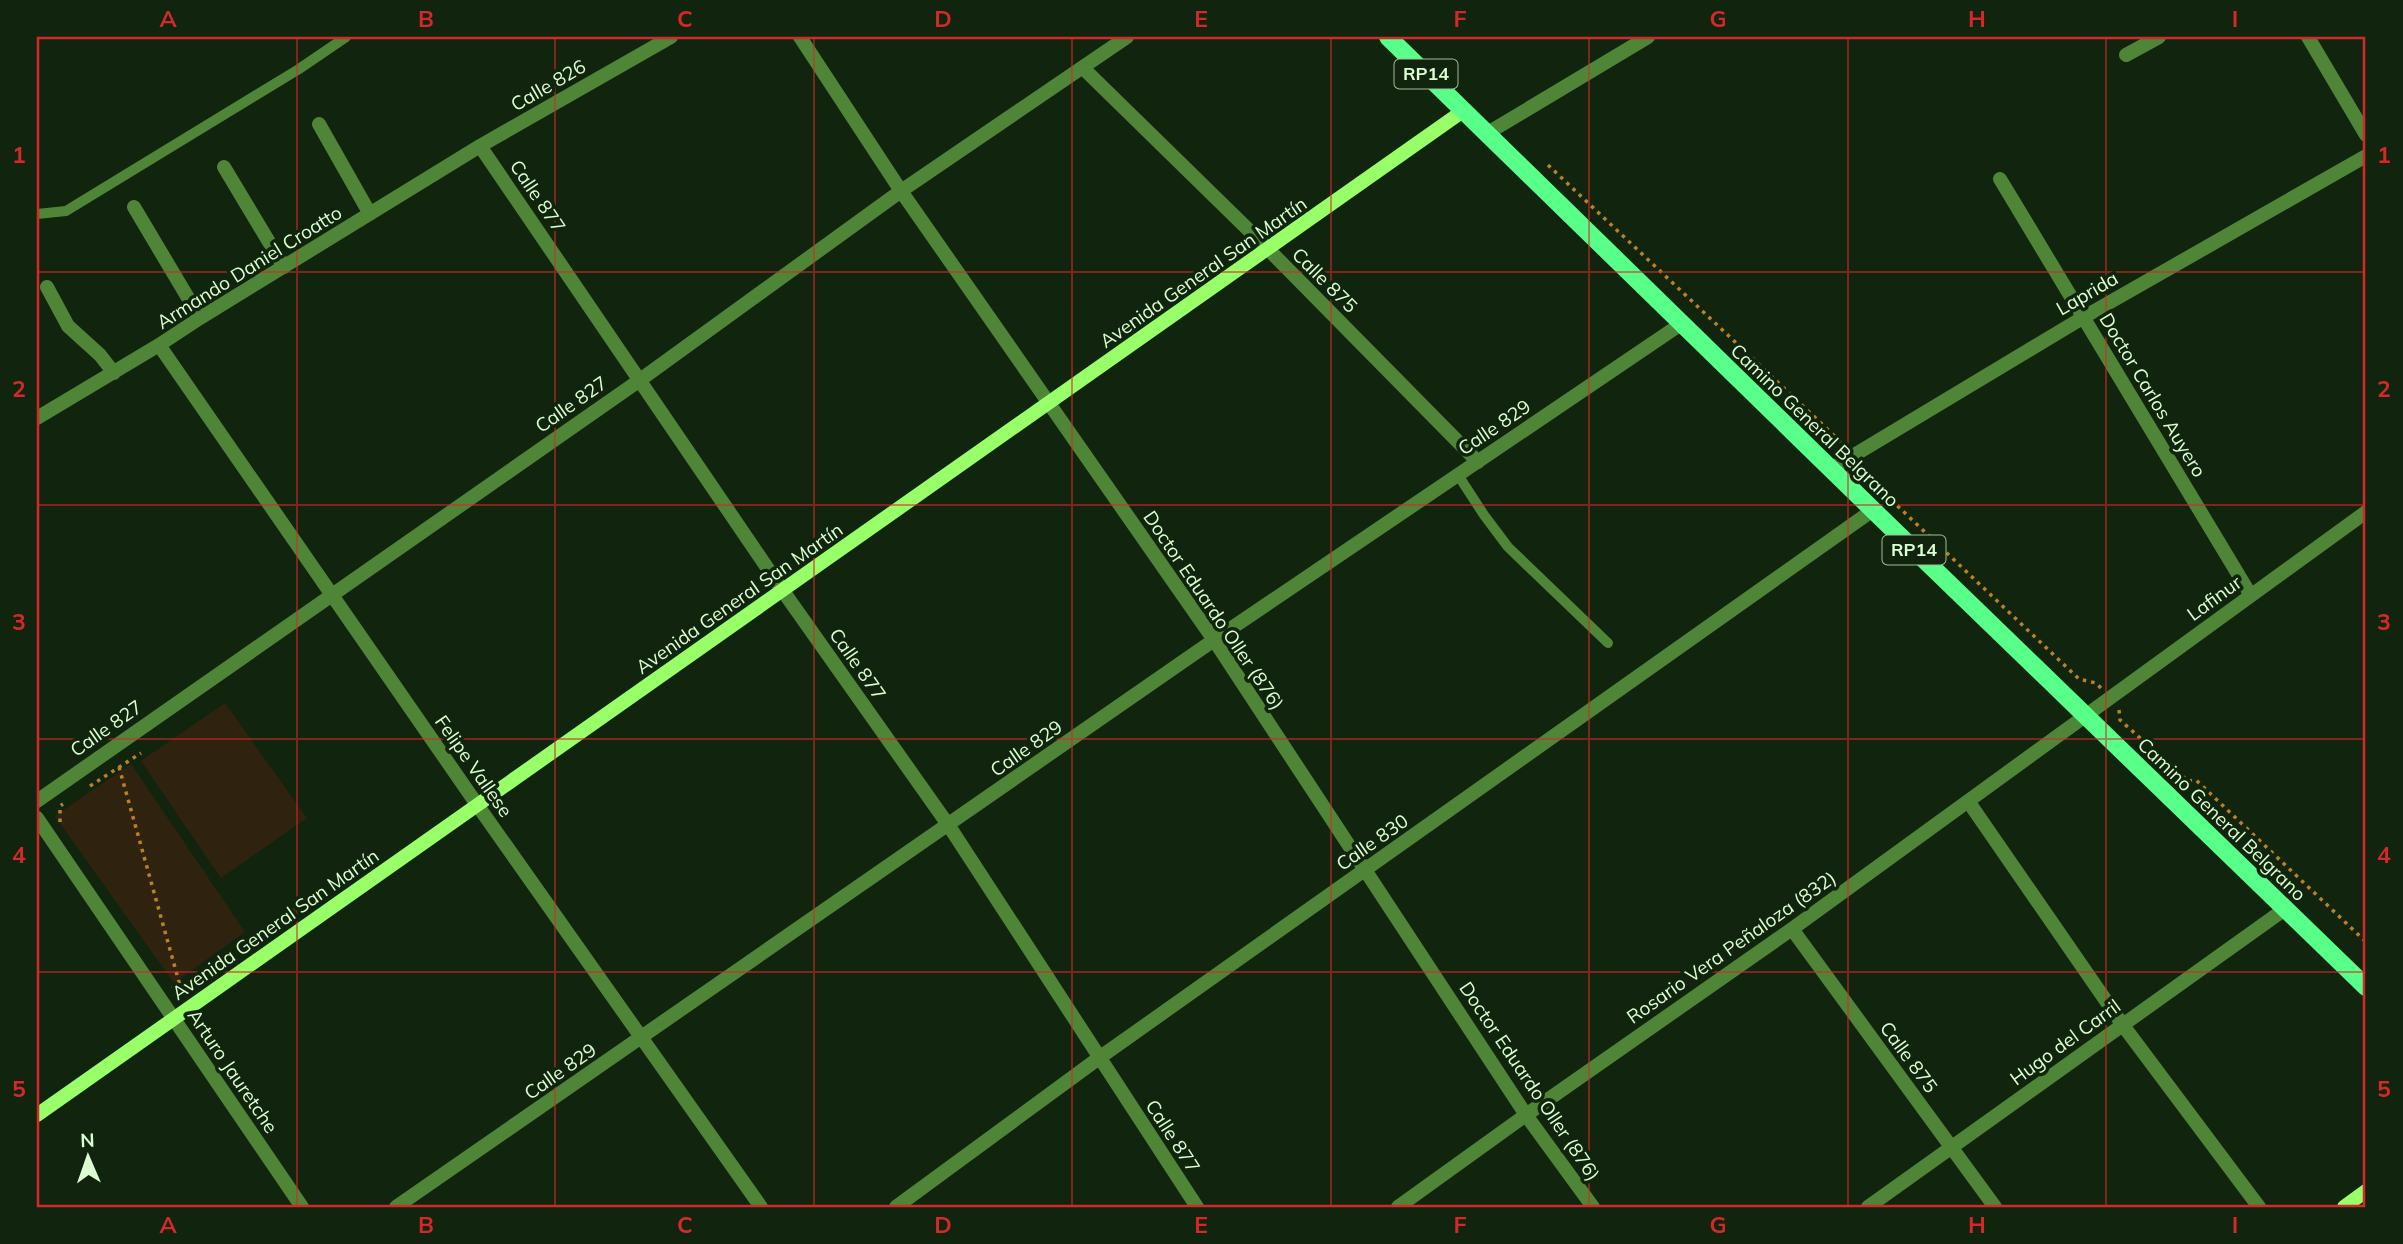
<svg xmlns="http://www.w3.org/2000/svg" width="2403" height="1244" font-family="Mulish,sans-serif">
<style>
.green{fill:#2f2310}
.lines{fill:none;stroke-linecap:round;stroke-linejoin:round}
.path{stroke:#ba802a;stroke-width:3.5;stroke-dasharray:3.5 5;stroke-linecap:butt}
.lane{stroke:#4e8537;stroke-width:10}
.street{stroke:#4e8537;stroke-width:14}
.secondary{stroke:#98ff68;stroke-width:14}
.primary{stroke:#58ff88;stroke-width:18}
.grid{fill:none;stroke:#d62828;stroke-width:2;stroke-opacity:0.55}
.labels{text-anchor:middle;stroke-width:7;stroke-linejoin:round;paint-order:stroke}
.shield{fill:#11250e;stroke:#9ebe96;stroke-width:2}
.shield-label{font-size:18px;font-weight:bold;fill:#dbffd1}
.street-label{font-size:19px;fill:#dbffd1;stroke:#11250e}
.neatline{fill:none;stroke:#d62828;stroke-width:2.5}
.grid-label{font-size:23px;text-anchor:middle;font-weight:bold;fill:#d62828}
</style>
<rect width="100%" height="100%" fill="#11250e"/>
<path class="green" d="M225 703 307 818 221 878 141 761Z
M131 764 245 932 174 983 55 816Z"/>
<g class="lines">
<path class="path" d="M1548 165 1843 444
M1885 494 2079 679 2096 683 2101 688
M2119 710 2120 720 2188 781 2196 780 2366 942
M119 767 181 989
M90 786 141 753
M60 822V806L63 804
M172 986 181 989 300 906"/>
<path class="lane" d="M37 214 66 211 299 69 346 37
M1458 475 1484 515 1508 547 1608 643"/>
<path class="street" d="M800 37 901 191 1214 640 1526 1115 1593 1207
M2308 37 2366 135
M2126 55 2159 37
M1083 68 1268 249 1478 462
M319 124 370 214
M1486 134 1648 37
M480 146 783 591 949 826 1197 1207
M224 167 284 267
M2000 179 2250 594
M134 207 200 318
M47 287 68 326 100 355 114 373
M159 345 478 806 761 1207
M37 418 159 345 200 318 480 146 671 37
M1831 469 2084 317 2366 156
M37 801 640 380 901 191 1127 37
M1968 801 2122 1024 2259 1207
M37 818 302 1207
M1792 929 1995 1207
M396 1207 1214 640 1681 324
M896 1207 1099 1058 1873 510
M1398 1207 1526 1115 1792 929 2366 512
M1868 1207 2285 909"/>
<path class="secondary" d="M37 1115 1463 111
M2344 1207 2366 1191"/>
<path class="primary" d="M1388 37 1873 510 2366 987"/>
</g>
<path class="grid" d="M297 37V1207M555 37V1207M814 37V1207M1072 37V1207M1331 37V1207M1589 37V1207M1848 37V1207M2106 37V1207M37 272H2366M37 505H2366M37 739H2366M37 972H2366"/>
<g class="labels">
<g class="shield">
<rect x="1394.5" y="59.5" width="63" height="29" rx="5"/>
<rect x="1882.5" y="535.5" width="63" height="29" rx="5"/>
</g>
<g class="shield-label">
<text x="1426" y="80">RP14</text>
<text x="1914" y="556">RP14</text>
</g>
<g class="street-label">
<text transform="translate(548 85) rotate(-30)" y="7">Calle 826</text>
<text transform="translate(538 196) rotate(56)" y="7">Calle 877</text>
<text transform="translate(249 267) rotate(-32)" y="7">Armando Daniel Croatto</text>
<text transform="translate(1203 272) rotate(-35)" y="7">Avenida General San Martín</text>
<text transform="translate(1325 280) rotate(45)" y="7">Calle 875</text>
<text transform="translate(2087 293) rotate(-30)" y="7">Laprida</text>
<text transform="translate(2153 395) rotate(59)" y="7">Doctor Carlos Auyero</text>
<text transform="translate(571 404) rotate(-35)" y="7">Calle 827</text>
<text transform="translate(1815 425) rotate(44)" y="7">Camino General Belgrano</text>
<text transform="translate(1494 427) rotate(-34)" y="7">Calle 829</text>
<text transform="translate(739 598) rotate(-35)" y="7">Avenida General San Martín</text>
<text transform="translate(2214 598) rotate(-36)" y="7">Lafinur</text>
<text transform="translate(1214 610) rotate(56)" y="7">Doctor Eduardo Oller (876)</text>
<text transform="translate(858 664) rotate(55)" y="7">Calle 877</text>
<text transform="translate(106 728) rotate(-35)" y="7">Calle 827</text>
<text transform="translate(1026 748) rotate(-35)" y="7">Calle 829</text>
<text transform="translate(474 766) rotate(55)" y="7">Felipe Vallese</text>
<text transform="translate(2222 819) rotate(44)" y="7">Camino General Belgrano</text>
<text transform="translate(1372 842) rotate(-35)" y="7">Calle 830</text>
<text transform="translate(275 924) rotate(-35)" y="7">Avenida General San Martín</text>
<text transform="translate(1731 947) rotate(-35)" y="7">Rosario Vera Peñaloza (832)</text>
<text transform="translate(2065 1042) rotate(-36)" y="7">Hugo del Carril</text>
<text transform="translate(1909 1057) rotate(54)" y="7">Calle 875</text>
<text transform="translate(233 1071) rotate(56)" y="7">Arturo Jauretche</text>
<text transform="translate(560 1071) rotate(-35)" y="7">Calle 829</text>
<text transform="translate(1530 1081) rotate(56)" y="7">Doctor Eduardo Oller (876)</text>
<text transform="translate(1173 1136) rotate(57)" y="7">Calle 877</text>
</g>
</g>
<rect width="2403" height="1244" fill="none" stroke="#11250e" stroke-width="77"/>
<g transform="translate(88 1157) rotate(358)" stroke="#11250e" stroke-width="5" paint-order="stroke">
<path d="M0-5L12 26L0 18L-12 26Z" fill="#dbffd1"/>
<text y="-10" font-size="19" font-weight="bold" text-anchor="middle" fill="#dbffd1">N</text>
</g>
<rect x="38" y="38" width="2326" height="1168" class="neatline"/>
<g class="grid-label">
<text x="168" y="27">A</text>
<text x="426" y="27">B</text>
<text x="685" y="27">C</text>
<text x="943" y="27">D</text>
<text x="1201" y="27">E</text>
<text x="1460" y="27">F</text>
<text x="1718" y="27">G</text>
<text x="1977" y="27">H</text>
<text x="2235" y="27">I</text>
<text x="19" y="163">1</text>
<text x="2384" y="163">1</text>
<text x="19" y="397">2</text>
<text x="2384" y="397">2</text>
<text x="19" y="630">3</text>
<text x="2384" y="630">3</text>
<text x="19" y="863">4</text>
<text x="2384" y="863">4</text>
<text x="19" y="1097">5</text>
<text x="2384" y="1097">5</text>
<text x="168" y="1233">A</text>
<text x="426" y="1233">B</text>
<text x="685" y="1233">C</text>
<text x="943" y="1233">D</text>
<text x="1201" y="1233">E</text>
<text x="1460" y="1233">F</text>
<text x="1718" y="1233">G</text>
<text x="1977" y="1233">H</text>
<text x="2235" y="1233">I</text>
</g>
</svg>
